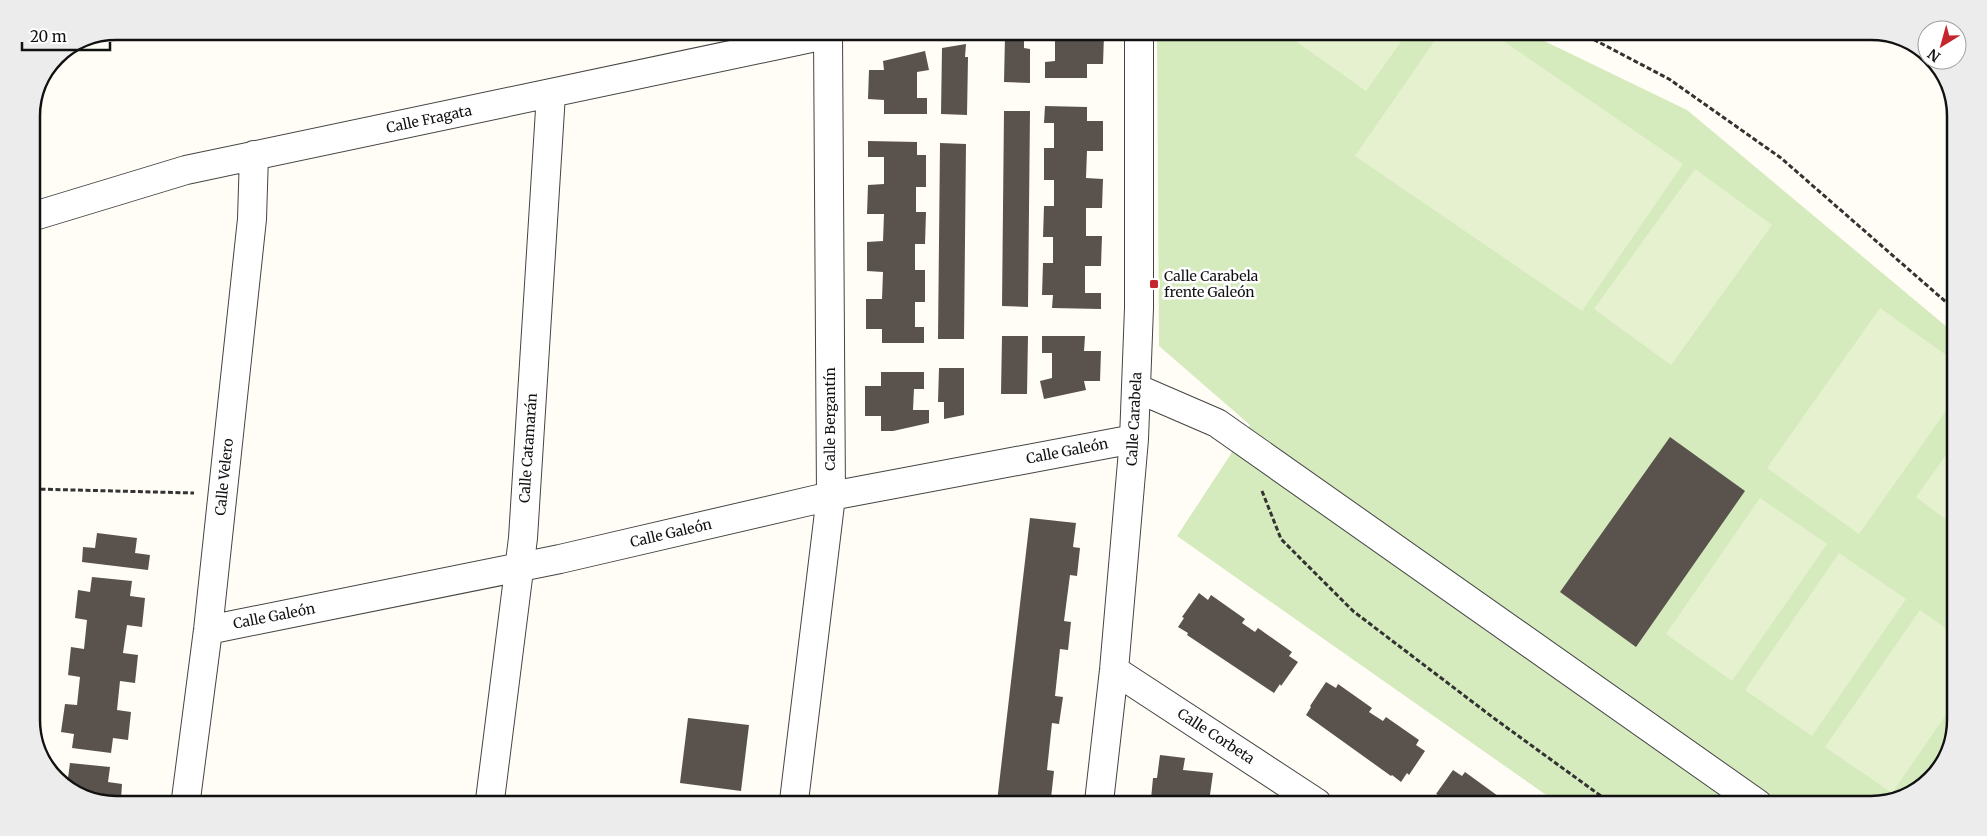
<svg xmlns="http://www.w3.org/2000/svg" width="1987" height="836" font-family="Merriweather,serif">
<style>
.green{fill:#d5ebbd}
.pitch{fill:#e6f2cf}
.building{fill:#5a524d}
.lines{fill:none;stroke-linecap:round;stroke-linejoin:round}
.minor-casing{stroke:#444;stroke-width:30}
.path{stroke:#333;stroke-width:3;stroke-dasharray:5 2.5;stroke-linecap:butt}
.minor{stroke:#fff;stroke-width:28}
.poi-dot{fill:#c4262e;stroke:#fff;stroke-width:2}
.labels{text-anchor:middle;stroke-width:5;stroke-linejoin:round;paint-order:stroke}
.street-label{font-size:14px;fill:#111;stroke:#fff}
.poi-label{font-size:14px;fill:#111;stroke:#fff;text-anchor:start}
.rim{fill:none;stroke:#111;stroke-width:2.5}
</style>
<rect width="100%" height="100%" fill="#fffdf5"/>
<path class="green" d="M1157 35 1534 36 1687 110 1953 332 1949 752 1918 790 1872 805 1559 804 1177 536 1250 425 1159 346Z"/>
<path class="pitch" d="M1287 35 1405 36 1366 91Z
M1438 36H1496L1683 164 1582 311 1355 156Z
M1695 169 1772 225 1671 365 1594 309Z
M1880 308 1953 360V401L1859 534 1767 468Z
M1952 447V524L1916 497Z
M1760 498 1827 544 1732 681 1666 634Z
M1839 553 1906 599 1812 736 1745 690Z
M1920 610 1951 632 1950 709 1892 793 1825 747Z"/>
<path class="building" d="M1011 34H1024V48L1030 49V83L1004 82 1005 36Z
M1040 35H1104L1103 64H1087V78H1045V62L1055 61V40H1040Z
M966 44 965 57H968L967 115 941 114 942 48Z
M925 51 929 70 917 72V98H927V114H884V100L868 99 869 70H884L883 61Z
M1045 106 1087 107V121H1103V151H1087L1086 178 1103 179 1102 208H1086V236H1102L1101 266H1085V293H1101V309L1052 308 1053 295H1042L1043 263H1053V237H1043L1044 206H1054V180H1044V148H1054V123H1044Z
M1004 111H1030L1028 307 1002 306Z
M868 141 917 142V155H926V187H916V212H926L925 244H915V270H925V302H915V327H924V343H882V329H866V299H882L883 272 867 271V242L883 241 884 214H867L868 185 884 184V157H868Z
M940 143 966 144 964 339H938Z
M1002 336H1028L1027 394H1001Z
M1042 336H1085L1084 351H1101L1100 381H1084L1086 390 1044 399 1040 381 1052 378V353H1042Z
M939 368H964V415L944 419V402H938Z
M881 372H924V389H914L913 410H929V423L893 431H881V416H865V386H881Z
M1670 437 1745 491 1636 647 1560 592Z
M1030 518 1076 523 1073 547 1080 548 1077 576 1070 575 1064 621 1071 622 1068 650 1060 649 1055 696 1063 697 1059 724 1052 723 1047 770 1054 771 1051 798 1043 797V802H997Z
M97 533 137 538 135 553 150 555 148 570 82 562 83 547 95 548Z
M92 577 132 581 130 596 145 598 142 627 127 625 123 653 138 655 135 683 120 681 117 710 131 712 128 740 113 738 111 753 72 748 74 734 61 732 65 704 77 705 80 677 68 675 71 647 84 649 87 620 75 618 78 590 90 592Z
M1199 593 1208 600 1211 595 1245 619 1242 623 1255 632 1258 628 1292 652 1289 656 1298 662 1281 686 1280 684 1274 693 1187 635 1188 633 1178 627 1184 618 1182 617Z
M1326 682 1336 688 1338 684 1372 708 1369 712 1383 721 1386 717 1419 740 1416 745 1425 751 1409 775 1407 773 1401 782 1392 775 1391 776 1306 715 1311 707 1310 706Z
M688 718 749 725 741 791 680 783Z
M1160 755 1185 758 1183 770 1213 773 1209 802H1154L1155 800 1151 799 1153 778H1157Z
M70 763 110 767 108 782 122 784 121 799 84 798 54 776 68 778Z
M1453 770 1462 776 1465 772 1498 796 1496 800 1501 803H1432L1438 795 1436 794Z"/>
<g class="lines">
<g class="minor-casing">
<path id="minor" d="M31 217 186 170 830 34
M1136 388 1217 423 1758 804
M208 630 560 559 831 496 1134 439
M1114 670 1317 803
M186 799 208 630 252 219 254 155
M490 800 523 538 551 94
M794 801 831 496 828 34
M1099 802 1114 670 1134 439 1139 308V35"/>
</g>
<path class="path" d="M1587 36 1669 79 1781 158 1954 309
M1262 491 1281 539 1353 611 1495 719 1612 804
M31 497 34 489 194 493"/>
<use href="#minor" class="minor"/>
</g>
<rect class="poi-dot" x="1149" y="279" width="10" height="10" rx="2.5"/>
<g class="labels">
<g class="street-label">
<text transform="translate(429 119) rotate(-12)" y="5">Calle Fragata</text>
<text transform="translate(830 419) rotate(-90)" y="5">Calle Bergantín</text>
<text transform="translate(1134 419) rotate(-87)" y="5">Calle Carabela</text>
<text transform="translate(528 448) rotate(-86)" y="5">Calle Catamarán</text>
<text transform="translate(1067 451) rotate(-11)" y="5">Calle Galeón</text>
<text transform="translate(224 477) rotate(-84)" y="5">Calle Velero</text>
<text transform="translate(671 533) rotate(-13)" y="5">Calle Galeón</text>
<text transform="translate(274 616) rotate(-11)" y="5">Calle Galeón</text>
<text transform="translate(1216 736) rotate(33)" y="5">Calle Corbeta</text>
</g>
<g class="poi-label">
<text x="1164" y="281">Calle Carabela<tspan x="1164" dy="16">frente Galeón</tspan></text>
</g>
</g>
<path d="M0 0H1987V836H0ZM116 40H1871A76 76 0 0 1 1947 116V720A76 76 0 0 1 1871 796H116A76 76 0 0 1 40 720V116A76 76 0 0 1 116 40Z" fill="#ececec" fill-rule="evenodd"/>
<path class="rim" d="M116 40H1871A76 76 0 0 1 1947 116V720A76 76 0 0 1 1871 796H116A76 76 0 0 1 40 720V116A76 76 0 0 1 116 40Z"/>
<g transform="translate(1942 45) rotate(217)"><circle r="24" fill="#ffffff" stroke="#a0a0a0"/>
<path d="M0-4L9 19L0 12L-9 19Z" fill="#c4262e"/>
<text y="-8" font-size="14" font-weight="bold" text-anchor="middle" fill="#111111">N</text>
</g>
<path d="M22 42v8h88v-8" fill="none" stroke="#111111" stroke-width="2.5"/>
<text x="30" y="42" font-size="15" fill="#111111" stroke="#ffffff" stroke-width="4" paint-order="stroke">20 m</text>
</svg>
